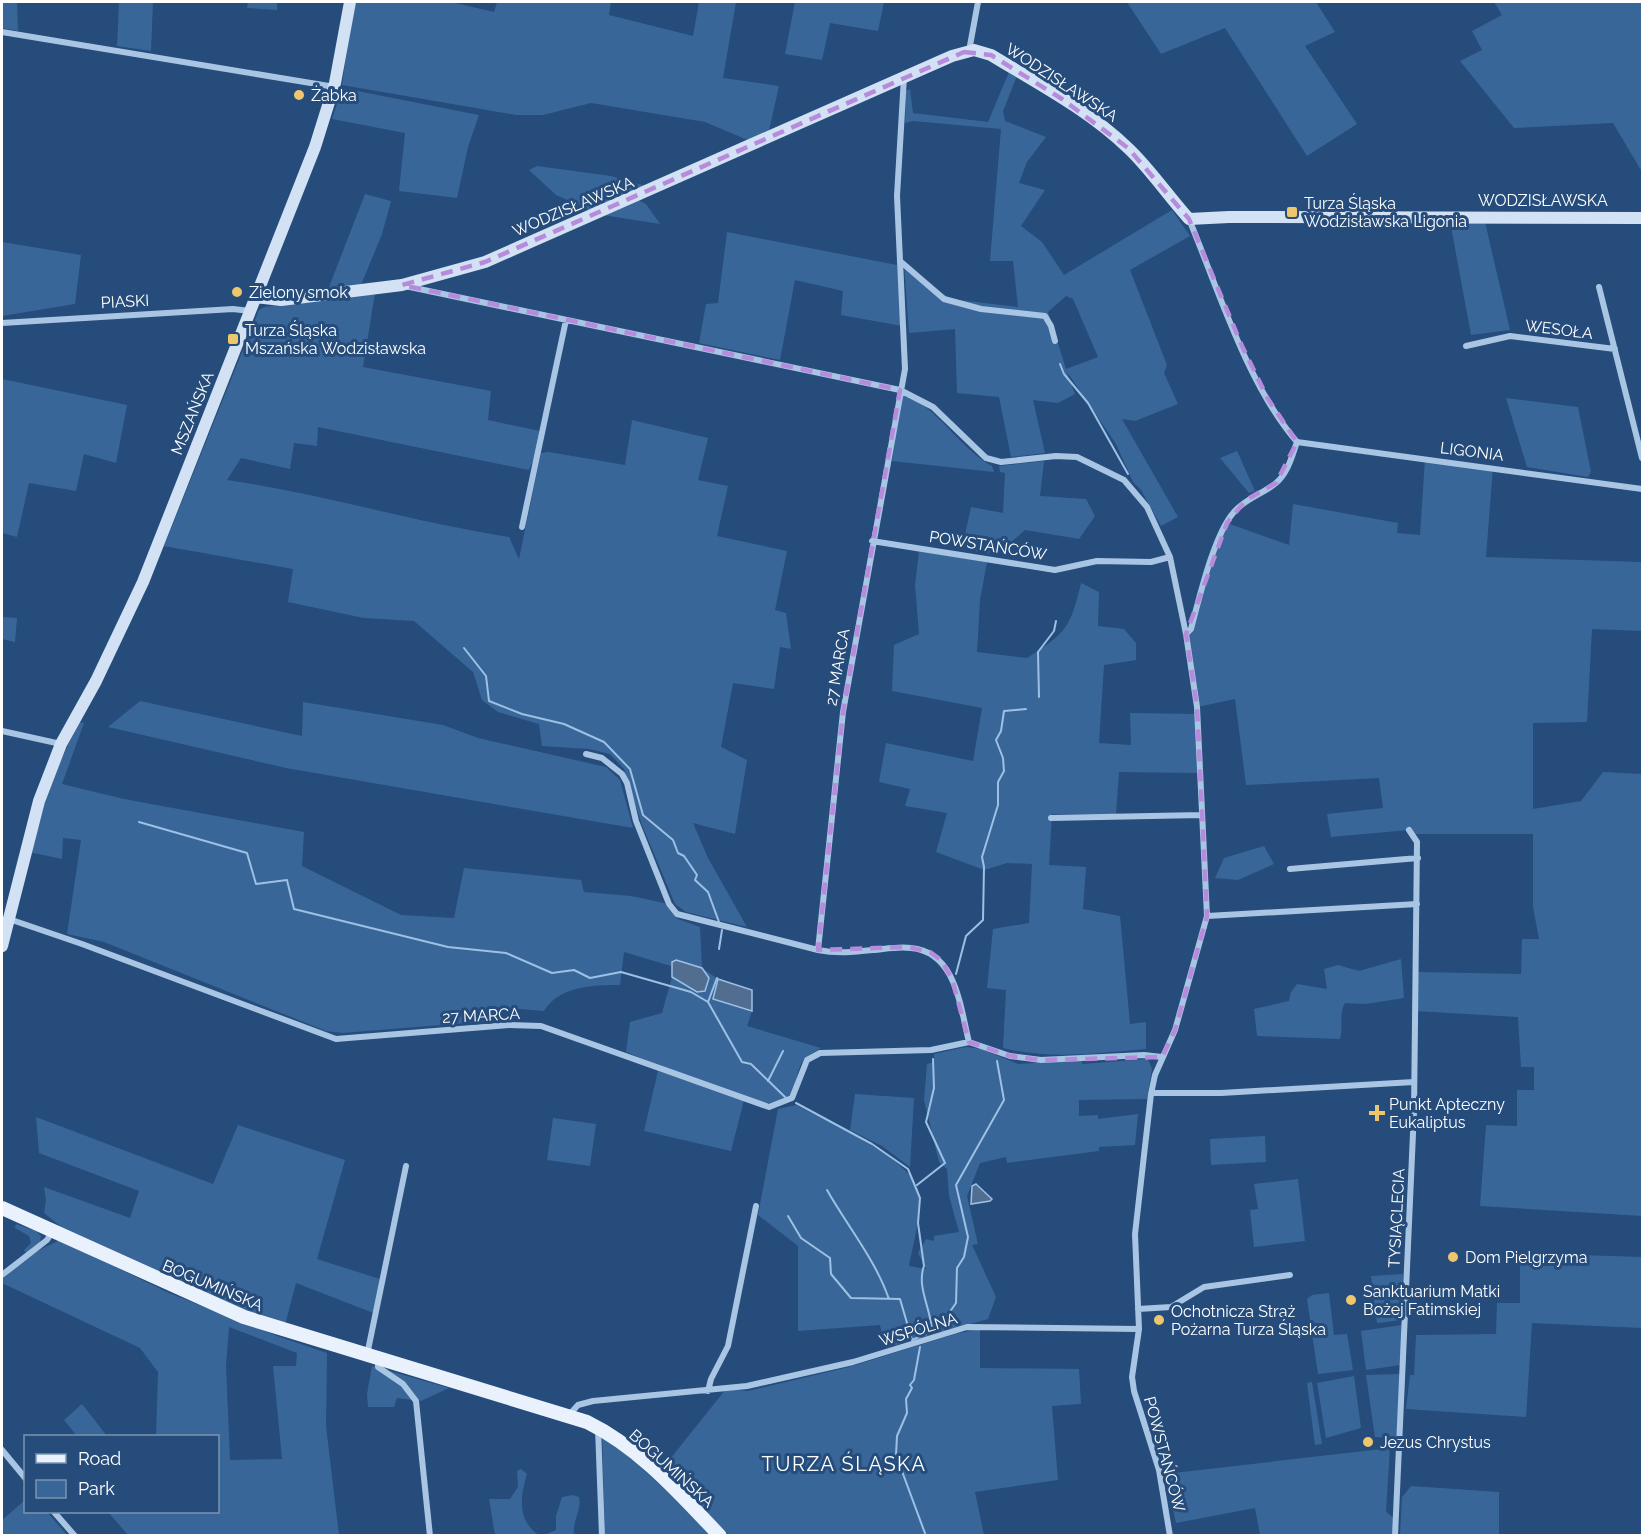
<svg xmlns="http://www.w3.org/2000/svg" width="1644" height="1537" font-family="Raleway,sans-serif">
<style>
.green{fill:#396699;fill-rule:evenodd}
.water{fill:#516e90;stroke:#9dc0e5;stroke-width:1.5}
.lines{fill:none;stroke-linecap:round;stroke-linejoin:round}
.stream{stroke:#9dc0e5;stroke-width:2}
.street{stroke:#a9c5e4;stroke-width:6}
.secondary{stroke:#d2e1f4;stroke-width:12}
.primary{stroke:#e9f1fc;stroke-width:14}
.marked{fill:none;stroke:#b68bdc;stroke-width:4.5;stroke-dasharray:12 8;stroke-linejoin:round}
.poi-dot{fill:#eec66d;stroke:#254c7b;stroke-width:2}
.labels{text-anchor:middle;stroke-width:6;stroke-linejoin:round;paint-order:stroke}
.street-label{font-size:16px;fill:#fff;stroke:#254c7b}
.poi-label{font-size:16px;fill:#fff;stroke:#254c7b;text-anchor:start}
.quarter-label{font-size:20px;letter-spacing:1.5px;fill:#fff;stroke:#254c7b}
</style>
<rect width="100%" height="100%" fill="#254c7b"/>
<path class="green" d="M2 2H17L18 31 2 28Z
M119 2H153L151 51 117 46Z
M248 2H277V10L247 8Z
M354 2H451L494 12 497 2H611L609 15 693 36 699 2H736L723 78 779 86 768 135 750 141 705 122 591 103 543 115H516L342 85Z
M795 2H884L878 31 830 23 822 60 785 54Z
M1127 2H1316L1335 32 1305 46 1357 124 1307 156 1225 28 1161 54Z
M1494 2H1642V172L1613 123 1514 128 1460 61 1482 50 1472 31 1502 15Z
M1009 72 1017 76 1003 111 1005 121 1046 137 1027 162 1019 183 1045 190 1021 226 1042 242 1064 275 1172 210 1190 236 1130 270 1167 365 1164 373 1178 404 1135 421 1122 419 1178 517 1161 526 1141 490 1133 482 1116 444 1067 372 1075 394 1058 403 1033 400 1045 453 1011 457 999 397 957 393 955 329 909 333 904 263 950 299 1018 307 1013 261H990L1001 129 913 121 905 123 906 91 910 89 913 113 988 122ZM1066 296 1073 299 1098 357 1066 369 1048 312Z
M342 88 479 115 468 147 457 198 399 191 405 133 332 119Z
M537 166 611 176 649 187 592 211 556 195 529 170Z
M365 194 391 201 382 234 361 285 329 287Z
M638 200 646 204 660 224 603 215Z
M1450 221 1485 222 1510 330 1471 335Z
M727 232 897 265 902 326 841 315 843 291 795 280 780 360 699 343 706 304 718 303Z
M2 242 81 255 75 304 2 316Z
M375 293 363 367 491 391 488 420 540 431 536 454 529 470 318 427 317 446 294 443 290 469 241 458 227 480C322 494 414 522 509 537L519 559 541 453 549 452 625 465 632 420 708 438 698 480 728 486 717 536 787 551 775 610 786 613 791 649 780 647 774 689 733 683 721 747 747 760 735 834 693 823 708 858 747 927 686 912 675 904 642 825 624 769 610 754 589 749 542 746 539 724 498 712 482 700 473 672 414 621 364 618 288 602 293 569 164 546 259 310 264 307Z
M2 379 127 405 116 463 84 454 76 491 29 483 17 537 2 533Z
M901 392C940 409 959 448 992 466L994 472 892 461Z
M1506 398 1578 407 1591 472 1588 477 1527 467Z
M1237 451 1255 491 1249 493 1220 458Z
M1425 459 1493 467 1486 557 1642 562V631L1592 629 1587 722 1533 723V809L1581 801 1603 772 1642 774V1216L1480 1206 1486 1125 1517 1126V1090H1534V1067H1521L1518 1017 1416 1011 1417 972 1521 974 1522 939H1539L1533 907V834H1412L1409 830 1331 837 1327 814 1383 808 1379 778 1246 785 1235 699 1197 707 1186 634 1227 523 1289 545 1293 504 1398 523 1397 533 1420 535Z
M1044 461 1040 496 1086 499 1095 516 1079 539 1025 530 1009 544 995 545 988 554 962 548 971 507 1003 513 1005 473 1000 472 999 466Z
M919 551 987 562 980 600 977 652 1027 658C1066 633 1070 629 1081 583L1099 592 1098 626 1124 629 1136 643V660L1104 665 1099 743 1131 745 1130 713 1195 714 1198 773 1119 772 1116 814H1052L1049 865 1086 867 1083 909 1120 916 1130 1024 1146 1022V1049C1096 1053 1051 1060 1003 1048L1006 990 987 988 993 929 1029 923 1032 864 1007 863 984 870 936 852 947 813 905 806 910 789 879 782 886 743 973 761 982 708 892 691 894 645 919 634 915 585Z
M2 617 17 618 15 642 2 639Z
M140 701 302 736 303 702 443 725 478 738 606 767 620 780 633 828 286 768 108 727Z
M79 722 84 723 62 784 124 799 304 832 302 866 401 915 454 918 464 868 581 880 584 892 631 896 664 903 678 919 700 927 702 968 718 979 713 999 752 1011 747 1026 821 1048C816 1051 808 1055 804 1059 791 1076 803 1105 766 1103L656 1065 626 1052 630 1022 662 1013 672 977 697 992 705 991 706 985 672 962 671 966 624 952 620 985C593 985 559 986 544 1011L495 1007 503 1020 342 1033 326 1031 104 942 67 934 81 840 63 838 62 859 29 852C41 806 58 764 79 722Z
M1264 846 1274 864 1238 880 1215 878 1224 858Z
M1401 959 1404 998 1366 1004 1345 1003C1338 1015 1344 1026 1340 1039L1257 1036 1254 1009 1289 1001 1291 992 1297 984 1327 989 1324 969 1338 965 1359 971Z
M966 1047 981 1049 1018 1064 1082 1060V1064L1148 1059 1152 1069 1147 1099 1079 1100V1116L1098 1115V1119L1138 1114 1135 1145 1099 1147V1151L1007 1163 1006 1157 980 1163 967 1196 978 1244 972 1245 996 1297 988 1319 885 1348 880 1325 798 1331V1246L758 1215 778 1109 796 1105C825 1121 912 1158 919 1192 922 1211 913 1246 909 1266L926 1269 918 1253 926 1239 934 1241V1236L959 1232 949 1196 947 1169 939 1162 924 1100 927 1064 934 1062V1054Z
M658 1071 744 1100 731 1151 644 1131Z
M855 1094 914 1098 910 1167 882 1146 850 1130Z
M36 1117 213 1184 238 1125 345 1160 317 1259 383 1280 376 1314 296 1283 285 1325 248 1314 65 1230 44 1213 46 1200 44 1187 130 1218 139 1191 39 1153Z
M553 1118 596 1124 590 1166 547 1160Z
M1265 1136 1266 1162 1211 1165 1210 1139Z
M1298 1179 1305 1241 1254 1247 1250 1210 1258 1209 1254 1184Z
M16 1224 36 1231 41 1236 40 1242 26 1253 24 1250 31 1243 29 1236 15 1228Z
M60 1240 169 1293 280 1337 327 1353 326 1426 339 1535H128L108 1512H218V1436H156L158 1372 140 1348 2 1283V1279L29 1255ZM229 1327 297 1353 296 1366H273L282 1459 230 1460 226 1366Z
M1520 1253 1642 1257V1328L1532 1323 1526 1417 1406 1409 1410 1375H1414L1416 1335 1496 1334 1497 1303H1520Z
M1403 1274 1402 1320 1377 1323 1371 1276Z
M1329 1293 1334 1335 1347 1334 1353 1370 1318 1374 1307 1299 1312 1295Z
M1402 1325 1401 1365 1366 1370 1361 1331Z
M980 1329V1368L1079 1369 1081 1404 1052 1406 1058 1480 975 1492 984 1535H729L662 1469 726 1389 748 1391 849 1367 955 1334Z
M372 1366 449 1388 421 1401 397 1398 394 1407H368L367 1394Z
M1400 1374 1398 1438 1375 1437 1366 1375Z
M1354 1376 1361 1428 1326 1438 1317 1383Z
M1312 1382 1322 1444 1315 1445 1307 1383Z
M82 1404 107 1436H77L64 1420Z
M602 1434 654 1479 711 1535H605Z
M1390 1448 1386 1512 1394 1518 1393 1535H1260L1255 1508 1176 1523 1165 1474Z
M521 1469 527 1474C520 1497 517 1521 539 1535H495L489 1499H510L518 1487 517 1471Z
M1411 1486 1499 1492V1535H1400L1402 1497Z
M573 1495 579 1497C582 1511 572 1521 574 1535H544L556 1530V1516L562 1497Z
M25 1500 26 1512H47L67 1535H2V1520Z"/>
<path class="water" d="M676 960 702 968 709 978 705 991 697 992 672 977V962Z
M718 979 752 990V1011L713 999Z
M976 1184 992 1199 990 1201 971 1204 972 1186Z"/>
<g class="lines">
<path class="stream" d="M1060 364 1064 374 1088 403 1128 474
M464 648 486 676 489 701 522 714 564 724 604 742 630 769 643 815 673 840 678 853 684 856 697 875 695 880 708 892 719 922
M1039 697 1038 652 1054 631 1056 621
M139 822 247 853 256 884 287 880 294 909 448 947 506 953 552 973 574 970 590 978 621 972 691 992 708 1002 742 1062 751 1064 785 1097
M719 949 722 930
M956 974 966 936 983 920 984 867 982 857 998 805V782L1004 771 1003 758 996 740 1001 731 1004 711 1026 709
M708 1002 717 978
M768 1081 783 1051
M796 1103 872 1144 908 1169 920 1198 918 1223 924 1266C916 1287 932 1311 932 1332
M917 1185 945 1163 926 1122 934 1088 933 1059
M827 1190C848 1227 875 1259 889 1299
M788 1216 801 1238 830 1258 831 1274 851 1298 900 1299 912 1340 938 1329 956 1303 957 1268 964 1257 968 1237 956 1185 1004 1100 997 1061
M920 1347 914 1380 910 1385 912 1388 906 1399 907 1413 897 1436 896 1455 926 1536"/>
<path class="street" d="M2 32 335 87
M969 51 978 2
M904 77 897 196 905 369 843 712 818 950C837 954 855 952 874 950 885 949 899 946 911 948 956 952 960 1006 969 1042
M1189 219C1218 289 1248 386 1297 442L1642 489
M900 261 944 299 981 309 1045 316 1051 326 1055 341
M405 286 900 390 933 407 986 458 1001 462 1056 456 1077 457 1124 480 1147 507 1170 557 1186 634 1197 707 1207 916 1175 1030 1155 1075 1151 1094 1135 1234 1139 1329 1132 1377 1134 1391 1159 1470 1170 1536
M1599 287 1642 458
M2 323 233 309 250 311
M1466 346 1510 336 1615 349
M522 527 566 320
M872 541 1055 570 1097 561 1151 562 1170 557
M1186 634 1191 629C1199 599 1214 534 1234 512 1246 498 1263 494 1276 483 1288 473 1292 456 1297 442
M2 731 61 744
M586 754 602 758 622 774 627 783 636 821 669 904 677 914 818 950
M1051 818 1201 815
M1290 869 1418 858
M1207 916 1417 904
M9 919 82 944 336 1039 509 1025 541 1026 769 1107 792 1098 807 1060 820 1053 931 1050 969 1042 1010 1056 1041 1060 1144 1055 1162 1057
M1152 1093H1221L1414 1082
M2 1275 47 1240 52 1232
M1138 1309 1171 1307 1204 1287 1290 1275
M367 1355 406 1166
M378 1360V1367L403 1384 416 1401 430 1536
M708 1391 711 1379 728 1346 756 1206
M569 1415 578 1405 593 1401 747 1386 853 1362 967 1327 1139 1329
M598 1428 602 1536
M2 1450 26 1479
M54 1512 75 1536
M1395 1536 1414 1111 1417 842 1409 830"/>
<path class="secondary" d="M256 297 281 300 402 285 485 262 952 56 974 50 991 55C1037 83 1089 110 1129 149 1151 170 1168 196 1189 219L1229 217 1642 218
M2 946 39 801 61 744 96 681 143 582 315 147 335 83 350 2"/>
<path class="primary" d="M2 1208 244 1317 587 1422C640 1448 680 1494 720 1536"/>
</g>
<path class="marked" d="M964 52 991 55 1062 99 1128 148 1189 219 1242 346 1268 399 1297 442 1276 483 1246 500 1227 523 1186 634 1197 707 1207 916 1175 1030 1162 1057 1041 1060 1010 1056 969 1042 952 979 941 960 930 952 908 947 818 950 843 712 900 390 402 285 485 262Z"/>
<g class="poi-dot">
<circle cx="299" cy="95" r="6"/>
<rect x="1286" y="206" width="12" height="12" rx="3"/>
<circle cx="237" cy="292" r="6"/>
<rect x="227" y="333" width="12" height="12" rx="3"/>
<path d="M1374 1104h6v6h6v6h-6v6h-6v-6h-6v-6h6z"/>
<circle cx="1453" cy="1257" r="6"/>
<circle cx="1351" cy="1300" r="6"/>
<circle cx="1159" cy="1320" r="6"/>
<circle cx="1368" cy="1442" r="6"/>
</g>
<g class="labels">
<g class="street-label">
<text transform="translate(1062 82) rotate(33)" y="6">WODZISŁAWSKA</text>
<text x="1543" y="206">WODZISŁAWSKA</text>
<text transform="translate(573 206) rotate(-23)" y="6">WODZISŁAWSKA</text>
<text transform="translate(125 301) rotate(-3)" y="6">PIASKI</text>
<text transform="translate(1559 329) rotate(7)" y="6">WESOŁA</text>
<text transform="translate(192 413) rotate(-68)" y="6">MSZAŃSKA</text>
<text transform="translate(1472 451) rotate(7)" y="6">LIGONIA</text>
<text transform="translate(988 545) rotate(9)" y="6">POWSTAŃCÓW</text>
<text transform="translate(837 667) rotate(-80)" y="6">27 MARCA</text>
<text transform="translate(481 1015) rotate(-3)" y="6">27 MARCA</text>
<text transform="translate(1396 1218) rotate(-87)" y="6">TYSIĄCLECIA</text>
<text transform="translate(213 1285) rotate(23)" y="6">BOGUMIŃSKA</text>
<text transform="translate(918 1329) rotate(-17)" y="6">WSPÓLNA</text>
<text transform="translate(1165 1454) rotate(75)" y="6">POWSTAŃCÓW</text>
<text transform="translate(672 1468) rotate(42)" y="6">BOGUMIŃSKA</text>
</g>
<g class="poi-label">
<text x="311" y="101">Żabka</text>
<text x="1304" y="209">Turza Śląska<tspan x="1304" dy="18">Wodzisławska Ligonia</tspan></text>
<text x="249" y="298">Zielony smok</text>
<text x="245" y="336">Turza Śląska<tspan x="245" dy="18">Mszańska Wodzisławska</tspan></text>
<text x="1389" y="1110">Punkt Apteczny<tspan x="1389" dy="18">Eukaliptus</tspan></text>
<text x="1465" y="1263">Dom Pielgrzyma</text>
<text x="1363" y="1297">Sanktuarium Matki<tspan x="1363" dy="18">Bożej Fatimskiej</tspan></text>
<text x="1171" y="1317">Ochotnicza Straż<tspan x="1171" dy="18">Pożarna Turza Śląska</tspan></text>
<text x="1380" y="1448">Jezus Chrystus</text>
</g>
<g class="quarter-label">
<text x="844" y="1471">TURZA ŚLĄSKA</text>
</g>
</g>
<rect width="1644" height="1537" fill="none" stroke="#ffffff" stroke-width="6"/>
<rect x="24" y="1435" width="195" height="78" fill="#254c7b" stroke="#7c94b0" stroke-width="1.5"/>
<rect x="36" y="1454" width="30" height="9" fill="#e9f1fc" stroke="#7c94b0" stroke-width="1.5"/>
<text x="78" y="1465" font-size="18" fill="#ffffff">Road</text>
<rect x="36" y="1480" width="30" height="18" fill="#396699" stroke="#7c94b0" stroke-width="1.5"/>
<text x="78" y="1495" font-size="18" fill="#ffffff">Park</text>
</svg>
